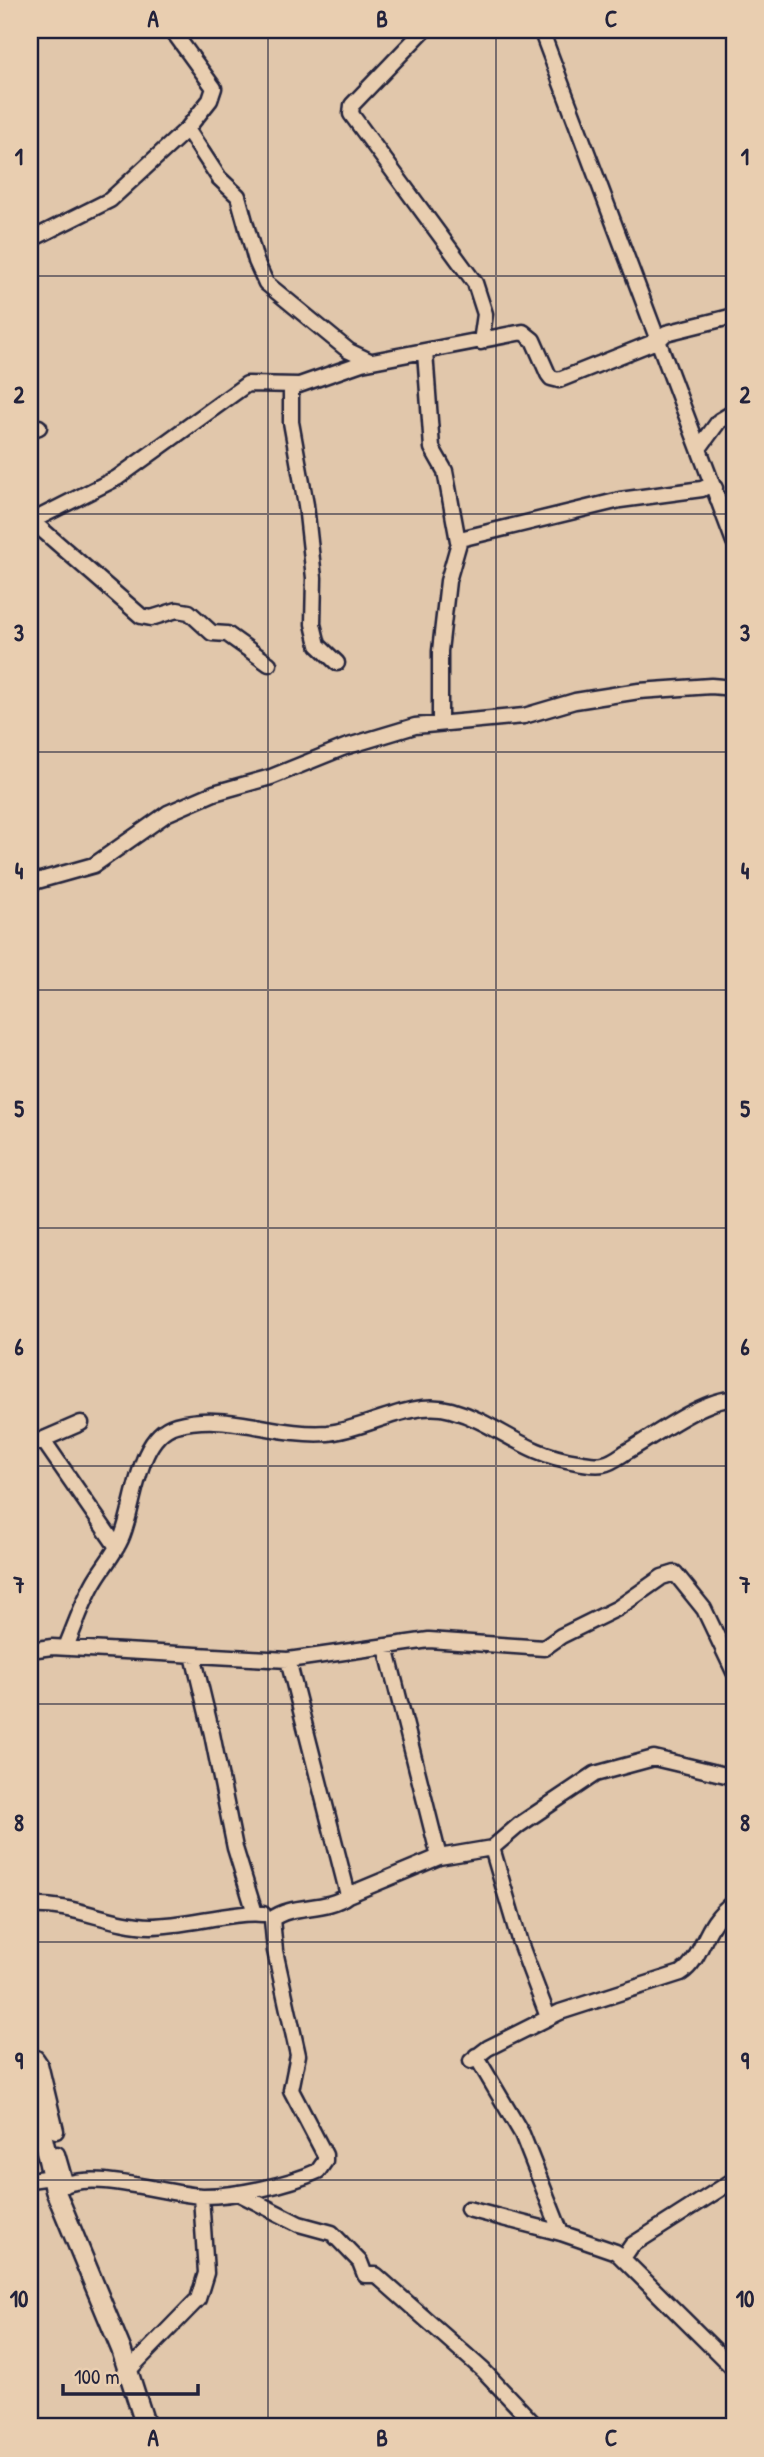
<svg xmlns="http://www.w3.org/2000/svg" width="764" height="2457" font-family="'Patrick Hand',sans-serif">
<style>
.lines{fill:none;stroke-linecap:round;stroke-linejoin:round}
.minor-casing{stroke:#22223b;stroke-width:19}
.major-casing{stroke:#22223b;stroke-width:23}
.minor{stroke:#e9ceb0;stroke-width:14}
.major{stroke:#e9ceb0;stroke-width:18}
.grid{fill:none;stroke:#22223b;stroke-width:2;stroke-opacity:0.55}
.neatline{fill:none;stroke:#22223b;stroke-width:2.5}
.grid-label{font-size:23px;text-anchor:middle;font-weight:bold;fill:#22223b}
</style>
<rect width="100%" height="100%" fill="#e1c7ab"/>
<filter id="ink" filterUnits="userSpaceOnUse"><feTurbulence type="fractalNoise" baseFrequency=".0143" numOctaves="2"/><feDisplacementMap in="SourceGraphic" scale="14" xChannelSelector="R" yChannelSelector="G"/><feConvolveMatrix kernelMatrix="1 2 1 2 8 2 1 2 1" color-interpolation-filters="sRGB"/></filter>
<g filter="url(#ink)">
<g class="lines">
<g class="minor-casing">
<path id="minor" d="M172 30 214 88 210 100 187 129 219 178 238 196 256 261 266 283 349 351 370 361
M424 30 352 105 351 114 475 283 485 314 481 342
M541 30 734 542
M30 240 110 200 187 129
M425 352 432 448 445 471 458 541
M291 385V422L306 505 314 578 313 624 318 645 337 663
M30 430 39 427
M700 447 719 421 734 412
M32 521 141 616 151 618 177 610 189 612 212 633 227 634 269 664
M30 522 117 478 247 384 299 385 362 363 523 332 533 340 548 374 551 378 559 380 659 340 666 333 734 316
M440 721V651L448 581 460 539 620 500 702 489 710 485 715 488
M30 883 94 865 168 813 214 793 271 777 345 747 415 726 524 716 575 701 639 691 711 686 734 688
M43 1440 117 1547
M30 1445 81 1423
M66 1647C75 1626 82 1604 93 1584 101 1569 114 1555 121 1539 135 1509 136 1436 176 1425 229 1411 275 1437 328 1433 368 1429 410 1399 451 1410 498 1423 522 1454 577 1462 585 1463 595 1466 603 1464 611 1463 620 1456 626 1452 653 1437 704 1398 734 1399
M386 1647 439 1857
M30 1650 52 1647 288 1660 429 1640 544 1648 561 1636 618 1608 662 1577 675 1573 704 1609 734 1672
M193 1655 212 1734 235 1848 255 1913
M288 1660 348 1895
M492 1848 520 1943 548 2017
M30 1906C72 1903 110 1925 151 1926 186 1926 233 1911 263 1914
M476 2056 522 2134 561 2233
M30 2058H36L40 2064 56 2131
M471 2061 488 2048 560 2012 681 1973C705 1957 702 1924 734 1902
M57 2154 66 2185
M30 2180 52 2177
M55 2190C88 2166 164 2195 203 2196 236 2196 288 2185 318 2171L325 2161V2155L291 2090 298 2055 275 1951 272 1919C293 1903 326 1912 348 1895L439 1857 492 1848 519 1825 595 1774 654 1758 734 1777
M238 2193 299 2224 332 2233 360 2262 365 2275H376L483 2370 537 2427
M468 2209 561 2233 616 2252 734 2369
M623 2258 632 2245 734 2180
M128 2371 198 2299 206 2273 201 2196"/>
</g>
<g class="major-casing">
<path id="major" d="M30 2082 55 2190 121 2349 146 2427"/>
</g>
<use href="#minor" class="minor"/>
<use href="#major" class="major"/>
</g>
</g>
<path class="grid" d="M268 30V2427M496 30V2427M30 276H734M30 514H734M30 752H734M30 990H734M30 1228H734M30 1466H734M30 1704H734M30 1942H734M30 2180H734"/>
<rect width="764" height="2457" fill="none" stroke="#e9ceb0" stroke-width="77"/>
<path d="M63 2384v10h135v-10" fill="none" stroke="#22223b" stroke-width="3.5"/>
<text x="74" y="2384" font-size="21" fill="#22223b" stroke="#e9ceb0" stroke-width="5" paint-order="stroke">100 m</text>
<rect x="38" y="38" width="688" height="2380" class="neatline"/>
<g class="grid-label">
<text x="153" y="27">A</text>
<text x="382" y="27">B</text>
<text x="611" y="27">C</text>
<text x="19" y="165">1</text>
<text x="745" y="165">1</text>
<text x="19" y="403">2</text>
<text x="745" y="403">2</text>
<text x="19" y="641">3</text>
<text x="745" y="641">3</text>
<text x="19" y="879">4</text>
<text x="745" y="879">4</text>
<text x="19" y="1117">5</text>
<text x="745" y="1117">5</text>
<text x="19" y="1355">6</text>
<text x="745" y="1355">6</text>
<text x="19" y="1593">7</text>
<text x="745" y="1593">7</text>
<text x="19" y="1831">8</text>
<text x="745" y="1831">8</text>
<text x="19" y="2069">9</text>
<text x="745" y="2069">9</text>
<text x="19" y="2307">10</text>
<text x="745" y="2307">10</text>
<text x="153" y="2446">A</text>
<text x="382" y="2446">B</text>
<text x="611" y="2446">C</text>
</g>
</svg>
